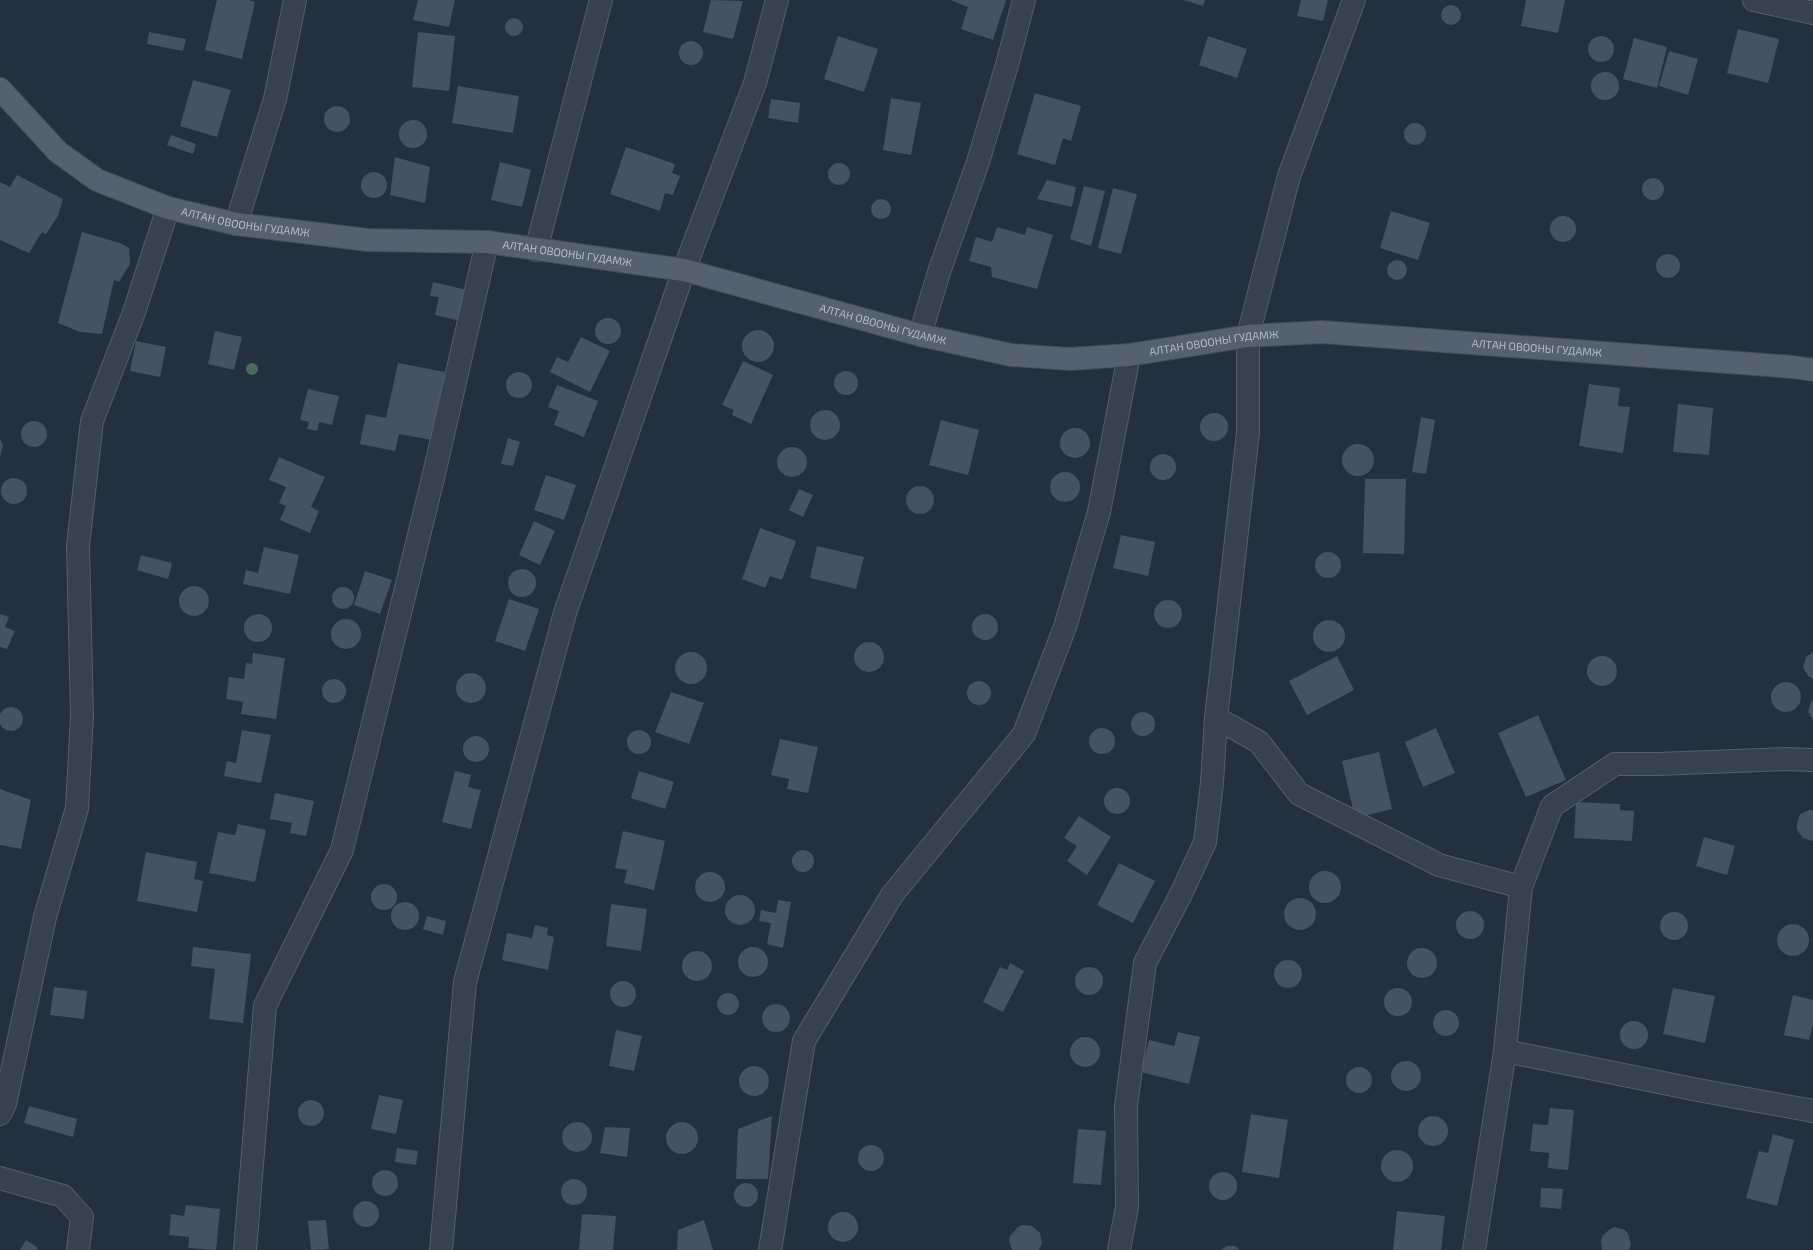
<svg xmlns="http://www.w3.org/2000/svg" width="1813" height="1250" font-family="'Exo 2',sans-serif">
<style>
.building{fill:#445262}
.lines{fill:none;stroke-linecap:round;stroke-linejoin:round}
.minor-casing{stroke:#555f6c;stroke-width:24}
.major-casing{stroke:#404b57;stroke-width:24}
.minor{stroke:#37424e;stroke-width:22}
.major{stroke:#55616e;stroke-width:22}
.tree{fill:#4a6b5b}
.labels{text-anchor:middle;stroke-width:4;stroke-linejoin:round;paint-order:stroke}
.street-label{font-size:11px;fill:#b3bcc9;stroke:#1c2733}
</style>
<rect width="100%" height="100%" fill="#23303e"/>
<path class="building" d="M217 0H249L255 2 242 59 205 50Z
M418 0H455L449 27 413 20Z
M711 0 743 1 733 39 703 32Z
M950 0H1006L993 40 961 29 968 7Z
M1184 0H1205L1203 6Z
M1301 0H1328L1323 21 1297 16Z
M1526 0H1565L1558 33 1521 26Z
M1441 15a10 10 0 1 1 20 0a10 10 0 1 1-20 0Z
M505 27a9 9 0 1 1 18 0a9 9 0 1 1-18 0Z
M1738 29 1779 39 1768 83 1727 73Z
M149 32 186 39 183 51 147 44Z
M418 32 455 36 449 91 412 87Z
M1588 49a13 13 0 1 1 26 0a13 13 0 1 1-26 0Z
M838 36 878 49 864 92 824 79Z
M1208 36 1247 49 1237 78 1199 65Z
M1634 38 1667 47 1657 88 1623 79Z
M679 53a12 12 0 1 1 24 0a12 12 0 1 1-24 0Z
M1669 51 1698 59 1688 95 1659 86Z
M1591 86a14 14 0 1 1 28 0a14 14 0 1 1-28 0Z
M193 80 231 90 217 137 180 126Z
M458 86 519 96 513 133 452 123Z
M1035 93 1081 106 1071 141 1063 138 1055 165 1017 154Z
M891 98 921 103 911 155 883 150Z
M771 99 800 103 798 123 768 118Z
M324 119a13 13 0 1 1 26 0a13 13 0 1 1-26 0Z
M399 134a14 14 0 1 1 28 0a14 14 0 1 1-28 0Z
M1404 134a11 11 0 1 1 22 0a11 11 0 1 1-22 0Z
M171 135 196 144 193 154 167 145Z
M626 147 675 164 672 173 680 176 673 195 665 193 660 211 610 194Z
M395 157 430 167 425 203 390 195Z
M500 162 531 170 522 207 491 200Z
M828 174a11 11 0 1 1 22 0a11 11 0 1 1-22 0Z
M361 185a13 13 0 1 1 26 0a13 13 0 1 1-26 0Z
M17 175 63 199 58 216 46 234 42 232 29 253 0 240V182L10 187Z
M1642 189a11 11 0 1 1 22 0a11 11 0 1 1-22 0Z
M1047 180 1076 187 1072 207 1037 199Z
M1084 186 1105 191 1091 246 1070 239Z
M1113 188 1137 194 1121 254 1098 248Z
M871 209a10 10 0 1 1 20 0a10 10 0 1 1-20 0Z
M1391 211 1430 223 1418 260 1380 248Z
M1550 229a13 13 0 1 1 26 0a13 13 0 1 1-26 0Z
M997 227 1025 235 1027 227 1053 235 1037 289 992 277 991 267 969 261 976 237 992 242Z
M82 232 120 243 129 248 130 264 119 282 114 280 102 334 80 332 58 323Z
M1656 266a12 12 0 1 1 24 0a12 12 0 1 1-24 0Z
M1387 270a10 10 0 1 1 20 0a10 10 0 1 1-20 0Z
M433 282 467 290 460 321 435 315 439 297 430 296Z
M595 331a13 13 0 1 1 26 0a13 13 0 1 1-26 0Z
M742 346a16 16 0 1 1 32 0a16 16 0 1 1-32 0Z
M215 331 242 337 234 370 208 364Z
M581 337 610 351 590 392 550 372 557 357 568 362Z
M136 341 166 347 160 377 130 371Z
M743 361 773 375 751 424 732 415 734 410 722 405Z
M398 363 445 372 432 440 399 434 395 451 360 444 366 414 386 418Z
M834 383a12 12 0 1 1 24 0a12 12 0 1 1-24 0Z
M506 385a13 13 0 1 1 26 0a13 13 0 1 1-26 0Z
M1589 384 1620 388 1618 406 1630 407 1623 453 1579 446Z
M557 385 598 401 584 437 554 425 559 411 548 407Z
M308 389 339 396 332 425 319 422 317 431 307 429 309 422 300 420Z
M1678 404 1713 408 1709 455 1673 452Z
M810 425a15 15 0 1 1 30 0a15 15 0 1 1-30 0Z
M1200 427a14 14 0 1 1 28 0a14 14 0 1 1-28 0Z
M1421 417 1435 420 1426 474 1412 472Z
M941 420 979 430 968 475 929 465Z
M21 434a13 13 0 1 1 26 0a13 13 0 1 1-26 0Z
M1060 443a15 15 0 1 1 30 0a15 15 0 1 1-30 0Z
M508 438 520 442 513 466 501 464Z
M0 439 3 446 0 456Z
M1342 460a16 16 0 1 1 32 0a16 16 0 1 1-32 0Z
M777 462a15 15 0 1 1 30 0a15 15 0 1 1-30 0Z
M1150 467a13 13 0 1 1 26 0a13 13 0 1 1-26 0Z
M279 457 325 477 311 507 319 511 310 533 280 520 286 506 279 503 286 487 269 480Z
M1050 487a15 15 0 1 1 30 0a15 15 0 1 1-30 0Z
M546 475 576 485 564 520 534 510Z
M1 491a13 13 0 1 1 26 0a13 13 0 1 1-26 0Z
M1365 479H1406L1404 554 1363 553Z
M906 500a14 14 0 1 1 28 0a14 14 0 1 1-28 0Z
M799 489 813 495 803 517 789 510Z
M534 521 555 531 540 565 519 555Z
M760 528 796 541 782 580 770 576 765 588 742 579Z
M1121 535 1155 542 1148 576 1113 568Z
M817 546 864 557 856 589 810 578Z
M264 547 299 555 290 594 243 584 246 570 258 573Z
M1315 565a13 13 0 1 1 26 0a13 13 0 1 1-26 0Z
M141 555 172 563 168 579 137 570Z
M508 583a14 14 0 1 1 28 0a14 14 0 1 1-28 0Z
M365 571 392 580 380 614 354 605Z
M179 601a15 15 0 1 1 30 0a15 15 0 1 1-30 0Z
M332 598a11 11 0 1 1 22 0a11 11 0 1 1-22 0Z
M509 599 539 609 525 651 495 641Z
M1154 614a14 14 0 1 1 28 0a14 14 0 1 1-28 0Z
M972 627a13 13 0 1 1 26 0a13 13 0 1 1-26 0Z
M244 628a14 14 0 1 1 28 0a14 14 0 1 1-28 0Z
M0 614 9 617 5 627 15 631 7 649 0 647Z
M331 634a15 15 0 1 1 30 0a15 15 0 1 1-30 0Z
M1313 636a16 16 0 1 1 32 0a16 16 0 1 1-32 0Z
M854 657a15 15 0 1 1 30 0a15 15 0 1 1-30 0Z
M1813 652V679L1808 676 1803 667 1806 657Z
M675 668a16 16 0 1 1 32 0a16 16 0 1 1-32 0Z
M253 653 285 658 276 719 241 714 243 702 226 699 229 677 244 679 246 663 252 664Z
M1337 656 1354 690 1307 715 1289 681Z
M1587 671a15 15 0 1 1 30 0a15 15 0 1 1-30 0Z
M456 688a15 15 0 1 1 30 0a15 15 0 1 1-30 0Z
M322 691a12 12 0 1 1 24 0a12 12 0 1 1-24 0Z
M967 693a12 12 0 1 1 24 0a12 12 0 1 1-24 0Z
M1771 697a15 15 0 1 1 30 0a15 15 0 1 1-30 0Z
M671 692 704 703 689 744 655 732Z
M1813 699V720L1808 712 1811 702Z
M-1 719a12 12 0 1 1 24 0a12 12 0 1 1-24 0Z
M1131 724a12 12 0 1 1 24 0a12 12 0 1 1-24 0Z
M1538 715 1566 780 1526 797 1498 733Z
M1089 741a13 13 0 1 1 26 0a13 13 0 1 1-26 0Z
M1436 728 1455 773 1423 787 1405 742Z
M627 742a12 12 0 1 1 24 0a12 12 0 1 1-24 0Z
M242 730 271 735 261 783 224 776 227 761 236 763Z
M463 749a13 13 0 1 1 26 0a13 13 0 1 1-26 0Z
M780 739 818 747 808 793 787 789 789 779 771 775Z
M1379 752 1392 809 1355 818 1342 761Z
M455 771 471 775 468 787 481 790 471 829 442 822Z
M639 771 674 782 665 809 631 798Z
M1104 801a13 13 0 1 1 26 0a13 13 0 1 1-26 0Z
M0 789 31 800 21 849 0 845Z
M275 793 314 801 306 836 290 833 292 823 270 819Z
M1576 802 1620 804V810L1634 811 1632 841 1574 838Z
M1810 810H1813V841L1803 838 1797 830V824L1800 814Z
M1079 816 1111 837 1087 875 1067 861 1077 846 1064 838Z
M238 824 266 830 255 882 209 873 218 832 235 835Z
M623 831 665 841 654 890 624 883 627 870 615 868Z
M1704 837 1735 846 1727 875 1696 866Z
M792 861a11 11 0 1 1 22 0a11 11 0 1 1-22 0Z
M146 852 197 862 194 879 203 881 197 912 137 901Z
M1119 863 1155 881 1133 923 1097 905Z
M1309 887a16 16 0 1 1 32 0a16 16 0 1 1-32 0Z
M695 887a15 15 0 1 1 30 0a15 15 0 1 1-30 0Z
M371 897a13 13 0 1 1 26 0a13 13 0 1 1-26 0Z
M725 910a15 15 0 1 1 30 0a15 15 0 1 1-30 0Z
M1284 914a16 16 0 1 1 32 0a16 16 0 1 1-32 0Z
M778 900 791 902 783 948 767 944 771 923 759 921 761 910 776 913Z
M391 916a14 14 0 1 1 28 0a14 14 0 1 1-28 0Z
M611 904 647 909 641 951 606 946Z
M1456 925a14 14 0 1 1 28 0a14 14 0 1 1-28 0Z
M1660 926a14 14 0 1 1 28 0a14 14 0 1 1-28 0Z
M427 916 446 921 443 935 423 929Z
M1777 940a16 16 0 1 1 32 0a16 16 0 1 1-32 0Z
M535 925 548 928 547 935 554 937 548 970 502 960 507 933 532 938Z
M193 947 251 954 243 1023 209 1019 215 969 191 966Z
M738 962a15 15 0 1 1 30 0a15 15 0 1 1-30 0Z
M1407 963a15 15 0 1 1 30 0a15 15 0 1 1-30 0Z
M682 966a15 15 0 1 1 30 0a15 15 0 1 1-30 0Z
M1274 974a14 14 0 1 1 28 0a14 14 0 1 1-28 0Z
M1010 963 1024 971 1003 1012 983 1002 1000 967 1007 970Z
M1075 981a14 14 0 1 1 28 0a14 14 0 1 1-28 0Z
M610 994a13 13 0 1 1 26 0a13 13 0 1 1-26 0Z
M54 987 87 991 84 1019 50 1015Z
M1384 1002a14 14 0 1 1 28 0a14 14 0 1 1-28 0Z
M1673 988 1715 996 1705 1043 1663 1034Z
M717 1004a11 11 0 1 1 22 0a11 11 0 1 1-22 0Z
M1793 995 1813 1000V1024L1809 1040 1784 1035Z
M762 1018a14 14 0 1 1 28 0a14 14 0 1 1-28 0Z
M1433 1023a13 13 0 1 1 26 0a13 13 0 1 1-26 0Z
M1620 1035a14 14 0 1 1 28 0a14 14 0 1 1-28 0Z
M616 1030 642 1036 634 1071 609 1066Z
M1178 1032 1200 1037 1189 1084 1141 1072 1149 1040 1174 1046Z
M1070 1052a15 15 0 1 1 30 0a15 15 0 1 1-30 0Z
M1391 1076a15 15 0 1 1 30 0a15 15 0 1 1-30 0Z
M739 1081a15 15 0 1 1 30 0a15 15 0 1 1-30 0Z
M1346 1080a13 13 0 1 1 26 0a13 13 0 1 1-26 0Z
M379 1095 403 1100 396 1134 371 1129Z
M298 1113a13 13 0 1 1 26 0a13 13 0 1 1-26 0Z
M29 1106 77 1119 73 1137 24 1123Z
M1550 1108 1574 1110 1568 1170 1548 1168 1549 1153 1530 1151 1533 1124 1548 1125Z
M1251 1114 1288 1120 1279 1178 1242 1172Z
M1418 1131a15 15 0 1 1 30 0a15 15 0 1 1-30 0Z
M772 1116 768 1179H736L738 1129Z
M562 1137a15 15 0 1 1 30 0a15 15 0 1 1-30 0Z
M666 1138a16 16 0 1 1 32 0a16 16 0 1 1-32 0Z
M605 1127 630 1128 627 1157 600 1153Z
M1078 1129 1106 1131 1101 1185 1073 1183Z
M1773 1134 1794 1140 1777 1206 1746 1198 1759 1151 1768 1153Z
M858 1158a13 13 0 1 1 26 0a13 13 0 1 1-26 0Z
M397 1148 418 1151 416 1165 395 1162Z
M1381 1166a16 16 0 1 1 32 0a16 16 0 1 1-32 0Z
M372 1183a13 13 0 1 1 26 0a13 13 0 1 1-26 0Z
M1209 1186a14 14 0 1 1 28 0a14 14 0 1 1-28 0Z
M561 1192a13 13 0 1 1 26 0a13 13 0 1 1-26 0Z
M734 1195a12 12 0 1 1 24 0a12 12 0 1 1-24 0Z
M1541 1188 1563 1189 1561 1209 1540 1207Z
M353 1214a13 13 0 1 1 26 0a13 13 0 1 1-26 0Z
M186 1205 220 1209 216 1250 188 1248 189 1237 169 1235 171 1214 184 1216Z
M1397 1211 1445 1216 1441 1250H1393Z
M828 1227a15 15 0 1 1 30 0a15 15 0 1 1-30 0Z
M582 1214 616 1216 613 1250H579Z
M326 1220 329 1249 311 1250 308 1221Z
M704 1220 713 1250H677L678 1230Z
M1021 1225 1032 1226 1040 1233 1042 1243 1039 1250H1012L1009 1241 1010 1236 1017 1228Z
M1615 1227 1625 1230 1628 1234 1631 1244 1629 1250H1602L1601 1240 1603 1235 1610 1229Z
M26 1240 38 1248 37 1250H20Z
M1227 1246H1235L1240 1250H1221Z"/>
<g class="lines">
<g class="minor-casing">
<path id="minor" d="M1754 0 1813 13
M236 224 275 99 295 0
M536 250 601 0
M920 335 940 269 978 162 1007 65 1024 0
M1216 718 1259 742 1299 794 1439 865 1521 887
M1505 1051 1698 1090 1813 1111
M0 1114 5 1104 45 917 77 808 82 716 78 546 92 421 133 315 168 208
M0 1178 63 1196 82 1217 78 1250
M245 1250 265 1006 342 850 434 474 487 242
M441 1250 465 982 565 613 684 270 755 83 777 0
M770 1250 804 1041 892 895 1024 734 1065 627 1099 512 1129 355
M1119 1250 1127 1207 1126 1106 1145 963 1181 894 1205 842 1212 783 1216 718 1248 433V336L1289 176 1354 0
M1474 1250 1505 1051 1521 887 1552 806 1615 764H1658L1785 759 1813 760"/>
</g>
<g class="major-casing">
<g id="major">
<path id="s1" d="M0 89 58 152 97 180 168 208 236 224 368 240 487 242 684 270 920 335 1011 355 1070 359 1129 355 1248 336 1322 332 1793 367 1813 370"/>
</g>
</g>
<use href="#minor" class="minor"/>
<use href="#major" class="major"/>
</g>
<circle class="tree" cx="252" cy="369" r="6"/>
<g class="labels">
<g class="street-label">
<text dy="4" stroke="none"><textPath href="#s1" startOffset="289">АЛТАН ОВООНЫ ГУДАМЖ</textPath></text>
<text dy="4" stroke="none"><textPath href="#s1" startOffset="613">АЛТАН ОВООНЫ ГУДАМЖ</textPath></text>
<text dy="4" stroke="none"><textPath href="#s1" startOffset="937">АЛТАН ОВООНЫ ГУДАМЖ</textPath></text>
<text dy="4" stroke="none"><textPath href="#s1" startOffset="1273">АЛТАН ОВООНЫ ГУДАМЖ</textPath></text>
<text dy="4" stroke="none"><textPath href="#s1" startOffset="1597">АЛТАН ОВООНЫ ГУДАМЖ</textPath></text>
</g>
</g>
</svg>
